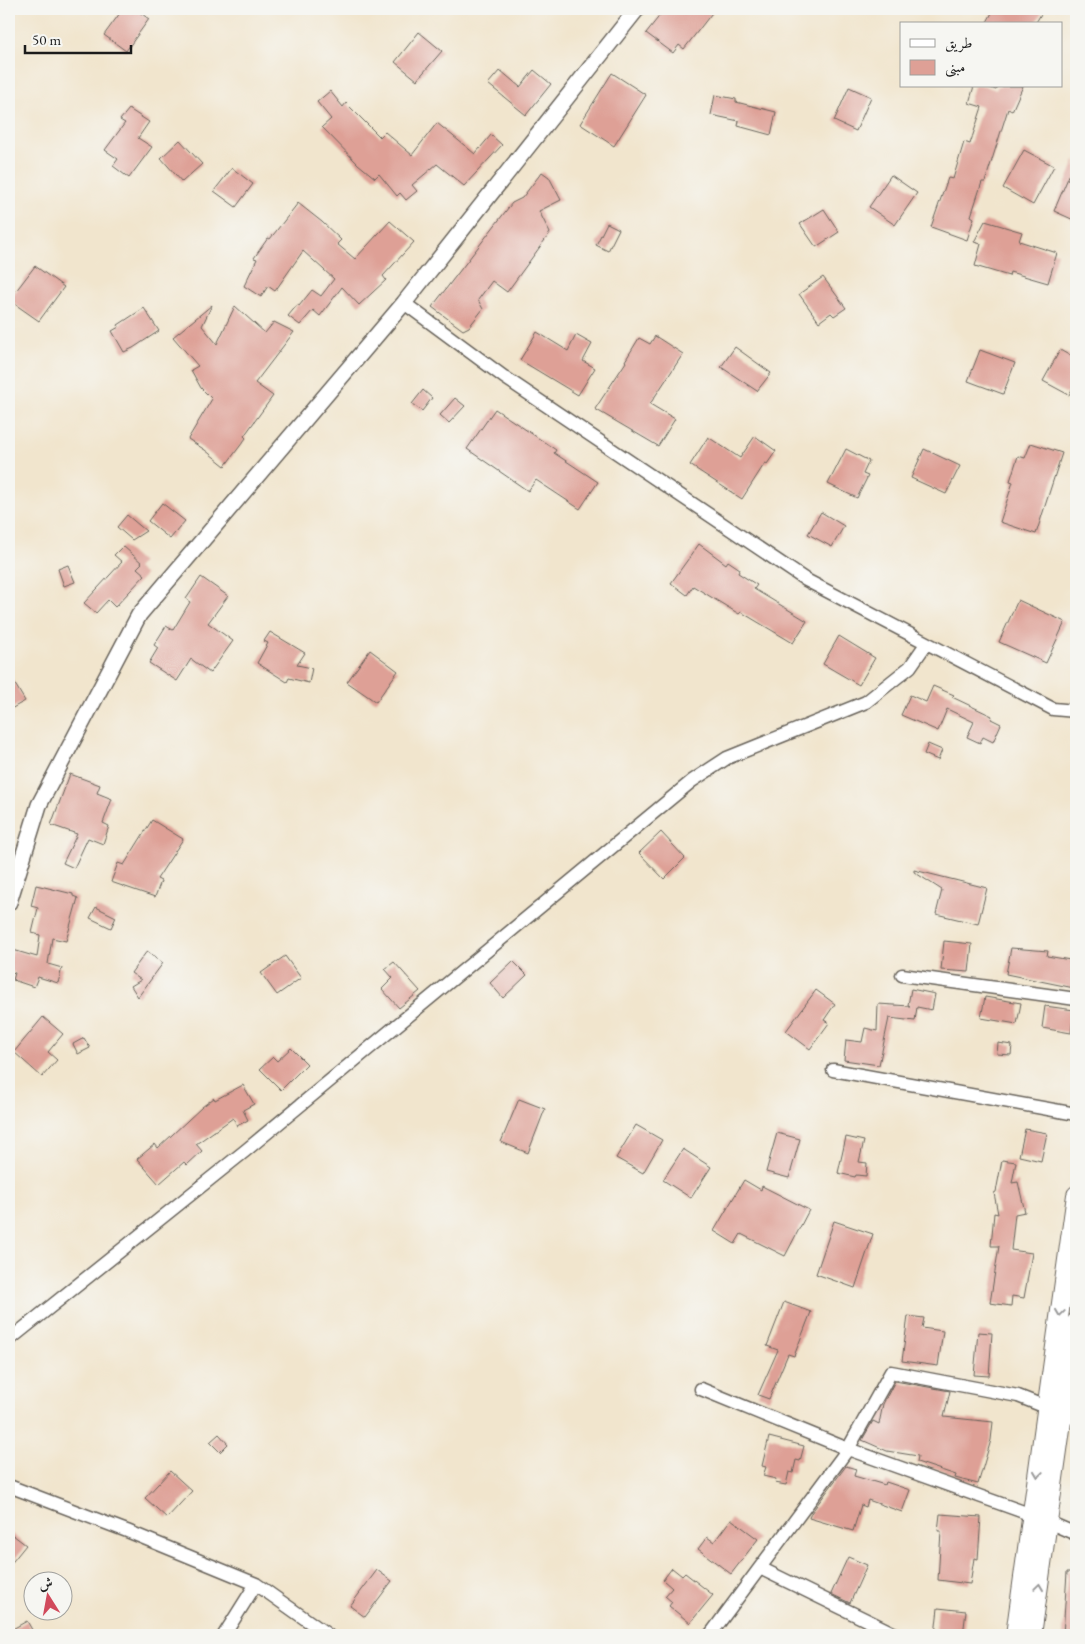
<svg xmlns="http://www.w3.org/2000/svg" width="1085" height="1644" font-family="'EB Garamond',Amiri,serif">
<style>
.building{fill:#dea096}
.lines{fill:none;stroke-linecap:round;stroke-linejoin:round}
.minor-casing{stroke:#67625a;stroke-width:15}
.tertiary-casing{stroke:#67625a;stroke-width:18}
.secondary-casing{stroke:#67625a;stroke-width:20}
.minor{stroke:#fff;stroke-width:12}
.tertiary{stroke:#fff;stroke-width:15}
.secondary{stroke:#fff;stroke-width:18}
.oneway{stroke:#999}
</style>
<rect width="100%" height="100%" fill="#f6f6f2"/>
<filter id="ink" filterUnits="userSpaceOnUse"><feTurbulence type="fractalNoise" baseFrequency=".02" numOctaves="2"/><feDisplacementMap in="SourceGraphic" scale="10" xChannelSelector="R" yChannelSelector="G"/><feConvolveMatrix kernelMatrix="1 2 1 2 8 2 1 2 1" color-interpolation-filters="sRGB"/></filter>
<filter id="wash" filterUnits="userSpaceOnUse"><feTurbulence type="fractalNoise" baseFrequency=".0096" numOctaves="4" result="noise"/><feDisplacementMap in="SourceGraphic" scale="20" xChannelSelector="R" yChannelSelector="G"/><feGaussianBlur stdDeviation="1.12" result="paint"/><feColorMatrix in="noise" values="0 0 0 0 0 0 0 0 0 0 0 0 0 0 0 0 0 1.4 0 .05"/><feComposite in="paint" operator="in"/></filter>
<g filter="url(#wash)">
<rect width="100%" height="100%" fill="#f1e5cd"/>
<g id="blocks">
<path class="building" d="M123 9H135L149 19 126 51 104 35Z
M665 9H715L684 49 679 45 673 53 646 33Z
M994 9H1044L1035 24H986Z
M419 32 442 51 417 80 395 62Z
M500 70 520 87 534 70 551 84 526 115 488 84Z
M612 73 646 95 614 146 580 124Z
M974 86H985L996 90 998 86H1023L1012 111 1008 109 985 182H982L971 216 974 218 967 240 931 227 948 178 953 179 964 142 970 144 982 107 969 103Z
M849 87 871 97 856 131 834 121Z
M330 91 343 107 346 103 380 137 385 132 412 155 437 123 475 154 491 135 502 145 464 186 437 164 412 185 417 191 406 200 400 193 397 196 379 174 375 178 358 164 322 127 331 119 317 102Z
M715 95 736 99V102L776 112 771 135 738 126 739 121 711 115Z
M129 109 149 122 138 138 152 147 129 178 113 166 118 159 105 150 125 123 120 120Z
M180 140 202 164 182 182 161 158Z
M1024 150 1054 166 1033 205 1003 188Z
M1076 159V221L1054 211Z
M232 168 253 184 236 207 214 191Z
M542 172 549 177 561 200 539 211 550 233 507 292 492 281 478 300 483 309 469 327 463 330 432 307 512 203 522 198Z
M891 175 917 193 895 225 869 207Z
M298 203 322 222 341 240 337 244 355 259 390 221 414 242 383 276 386 280 359 305 342 287 320 316 313 310 300 325 288 316 298 304 299 306 312 290 321 296 334 279 303 251 275 291 268 286 261 297 244 286 257 259 254 258 268 238 270 239Z
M824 209 839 232 816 247 800 224Z
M985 221 1022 232 1019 241 1057 253 1048 283 1010 272 1009 276 975 266 981 244 974 242Z
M607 223 619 229 608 251 596 245Z
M35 266 64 287 39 321 9 300Z
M823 277 846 308 834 316 831 313 819 322 799 294Z
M212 305 202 326 217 344 235 306 265 333 274 322 294 332 255 383 273 396 244 436 246 438 225 466 205 450 188 439 212 399 201 388 191 370 198 366 173 337Z
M144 308 159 331 133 348 124 352 112 331 119 327 118 325Z
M537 332 568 351 576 335 592 344 583 361 595 368 578 395 520 360Z
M655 336 683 354 650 404 675 419 658 446 595 409 626 362 625 361 639 338 650 344Z
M735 347 771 373 757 391 721 367Z
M980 350 1015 363 1003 394 968 381Z
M1060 350 1076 359V382L1069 395 1043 381Z
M423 390 432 398 422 411 412 404Z
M455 398 465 406 449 423 440 415Z
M495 409 556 450 554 453 598 482 580 509 536 480 528 491 467 449Z
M755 436 776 451 767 464 765 463 742 499 690 465 708 437 740 458Z
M1031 443 1062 453 1036 534 1000 522 1013 482 1010 481 1018 456 1025 458Z
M846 449 869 461 863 474 868 476 857 498 828 484Z
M924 449 960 466 946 494 911 478Z
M162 503 185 521 170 539 148 521Z
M821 512 844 526 832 547 808 534Z
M127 515 146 531 132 540 117 527Z
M699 544 726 564 728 561 740 569 738 573 757 585 754 589 807 621 793 643 741 612 739 614 693 586 687 595 671 583Z
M123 546 142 563 137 568 145 575 115 607 108 600 96 613 84 603 122 562 114 555Z
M68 565 75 582 64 586 58 569Z
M201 577 228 596 208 623 233 641 210 673 191 659 177 681 149 663 158 648 154 645 166 626 173 630 190 602 186 599Z
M1018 600 1065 622 1046 663 999 642Z
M270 632 305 653 297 665 312 668 309 683 289 678 287 682 257 663 268 643 264 641Z
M839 636 875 658 859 685 823 664Z
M370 650 398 671 376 702 347 682Z
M9 674 25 701 9 710Z
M933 686 954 695 952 697 992 716 991 719 1001 724 993 742 983 737 980 743 967 737 974 722 947 709 938 731 901 715 910 695 926 702Z
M928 744 942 750 938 760 924 754Z
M70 774 100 785 97 793 112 799 103 823 109 826 103 844 88 838 74 868 63 863 77 834 51 825Z
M152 820 183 839 157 879 161 881 155 897 111 882 118 863 124 865Z
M661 832 685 858 664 879 639 853Z
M914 870 987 888 978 924 936 914 942 890 914 872Z
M36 885 73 894V896L78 898 66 941 52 938 48 964 62 968 58 983 38 977 34 987 13 980 15 973 9 971V962L13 950 37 957 40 935 32 933 38 908 31 906Z
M96 907 116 917 111 928 90 918Z
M944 941 972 944 969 972 941 970Z
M1011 948 1048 951 1047 956 1076 961 1074 988 1006 974Z
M147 951 163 963 138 997 131 986 141 980 131 973Z
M285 956 301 978 277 995 261 973Z
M513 961 527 975 503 998 490 983Z
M394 962 420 991 399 1008 382 989 393 978 385 969Z
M911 989 935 994 932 1010 917 1007 915 1021 889 1018 879 1065 844 1060 846 1040 862 1042 865 1028 877 1031 878 1004 910 1006 908 1005Z
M816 990 835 1004 824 1020 829 1023 810 1049 786 1031Z
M985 997 1021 1003 1017 1024 981 1018Z
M1045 1006 1074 1010 1071 1033 1042 1028Z
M43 1017 63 1034 48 1052 57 1060 42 1077 14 1052Z
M84 1038 90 1048 78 1054 73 1044Z
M998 1043 1012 1045 1011 1055 997 1054Z
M291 1048 307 1064 281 1090 260 1069 273 1057 277 1061Z
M243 1085 254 1104 243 1110 248 1120 237 1126 233 1118 196 1144 202 1151 187 1165 184 1162 159 1184 137 1159 155 1144 158 1148 202 1107 214 1098 215 1100Z
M519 1099 545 1109 528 1153 501 1142Z
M636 1125 662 1140 643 1173 616 1158Z
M1025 1129 1047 1133 1041 1161 1019 1156Z
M777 1133 800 1139 789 1178 766 1172Z
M846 1137 864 1141 859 1162 867 1163 866 1176 856 1175 855 1177 838 1173Z
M683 1149 711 1167 691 1198 663 1180Z
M1002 1160 1016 1162 1012 1183 1018 1182 1025 1212 1015 1214 1011 1250 1032 1253 1024 1298 1012 1296 1011 1306 990 1303 999 1246H991L994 1213 998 1214 994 1193 996 1192Z
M744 1180 761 1190 762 1186 809 1210 785 1256 741 1234 735 1244 714 1231Z
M834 1221 873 1234 855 1288 816 1274Z
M784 1302 811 1312 794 1356 788 1354 769 1399 758 1395 778 1350 767 1346Z
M908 1316 924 1318 922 1328 943 1331 938 1366 902 1361Z
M978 1332 992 1333 989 1376 974 1375Z
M895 1381 950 1391 944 1417 993 1422 991 1440 978 1484 955 1478 956 1475 917 1462 918 1456 887 1451 862 1440 873 1421 879 1424 883 1404Z
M219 1434 228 1444 220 1452 210 1442Z
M769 1437 804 1446 800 1461 796 1460 793 1473 789 1472 786 1485 775 1483 776 1479 763 1476 766 1467 762 1466Z
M846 1466 856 1469 854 1476 885 1485 886 1482 910 1490 902 1512 868 1500 866 1507 861 1505 853 1531 809 1518 811 1513Z
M170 1471 192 1491 167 1518 145 1498Z
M940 1514 981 1517 978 1559 974 1558 970 1584 938 1580 941 1531H938Z
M731 1519 758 1539 731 1574 698 1549 707 1537 714 1542Z
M9 1532 26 1545 9 1566Z
M848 1557 867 1565 850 1603 831 1594Z
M672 1568 682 1576 685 1573 713 1595 690 1623 669 1606 672 1602 665 1596 672 1588 663 1580Z
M377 1570 392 1581 365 1617 350 1606Z
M1067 1572H1076V1635H1063Z
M938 1608 966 1611 963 1635H935Z
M27 1621 35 1635H9V1631Z"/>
</g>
</g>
<g filter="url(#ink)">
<use href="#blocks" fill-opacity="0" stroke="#67625a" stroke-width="1"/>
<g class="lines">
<g class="minor-casing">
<path id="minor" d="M404 303 504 377 806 580 1053 709 1076 711
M902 975 1076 999
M833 1070 1076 1114
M9 1340 245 1151 692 781 727 758 866 702 910 667 926 644
M701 1389 848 1449 1032 1515 1076 1534
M9 1486 127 1531 256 1584 328 1635
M760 1568 897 1635
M224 1635 256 1584
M710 1635 848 1449 891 1372 1018 1396 1076 1419"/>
</g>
<g class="tertiary-casing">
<path id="tertiary" d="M9 902 39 805 139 615 404 303 637 9"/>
</g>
<g class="secondary-casing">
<path id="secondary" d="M1015 1635 1076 1195
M1032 1635 1076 1322"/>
</g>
<use href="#minor" class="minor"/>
<use href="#tertiary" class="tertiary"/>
<use href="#secondary" class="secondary"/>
</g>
<defs><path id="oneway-chevron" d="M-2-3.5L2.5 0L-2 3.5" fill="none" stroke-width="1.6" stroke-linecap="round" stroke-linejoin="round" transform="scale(1.25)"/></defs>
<g class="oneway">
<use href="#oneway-chevron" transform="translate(1060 1313) rotate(98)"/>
<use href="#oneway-chevron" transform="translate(1038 1474) rotate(98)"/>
<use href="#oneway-chevron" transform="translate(1039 1587) rotate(-82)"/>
</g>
</g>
<rect width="1085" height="1644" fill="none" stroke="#f6f6f2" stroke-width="30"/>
<rect x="900" y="22" width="162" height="65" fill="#f6f6f2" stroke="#9f9f9c"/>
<rect x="910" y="39" width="25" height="8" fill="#ffffff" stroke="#9f9f9c"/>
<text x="945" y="48" font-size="15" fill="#1c1c1c">طريق</text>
<rect x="910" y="60" width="25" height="15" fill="#dea096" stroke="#9f9f9c"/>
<text x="945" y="72" font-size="15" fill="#1c1c1c">مبنى</text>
<g transform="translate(48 1596) rotate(349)"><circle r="24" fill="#f6f6f2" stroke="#9f9f9c"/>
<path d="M0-4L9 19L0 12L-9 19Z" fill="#d1495b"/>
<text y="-8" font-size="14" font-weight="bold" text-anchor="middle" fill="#1c1c1c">ش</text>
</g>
<path d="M25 45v8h106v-8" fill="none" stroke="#1c1c1c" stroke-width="2.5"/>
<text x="32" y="45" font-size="15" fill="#1c1c1c" stroke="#f6f6f2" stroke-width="4" paint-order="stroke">50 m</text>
</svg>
